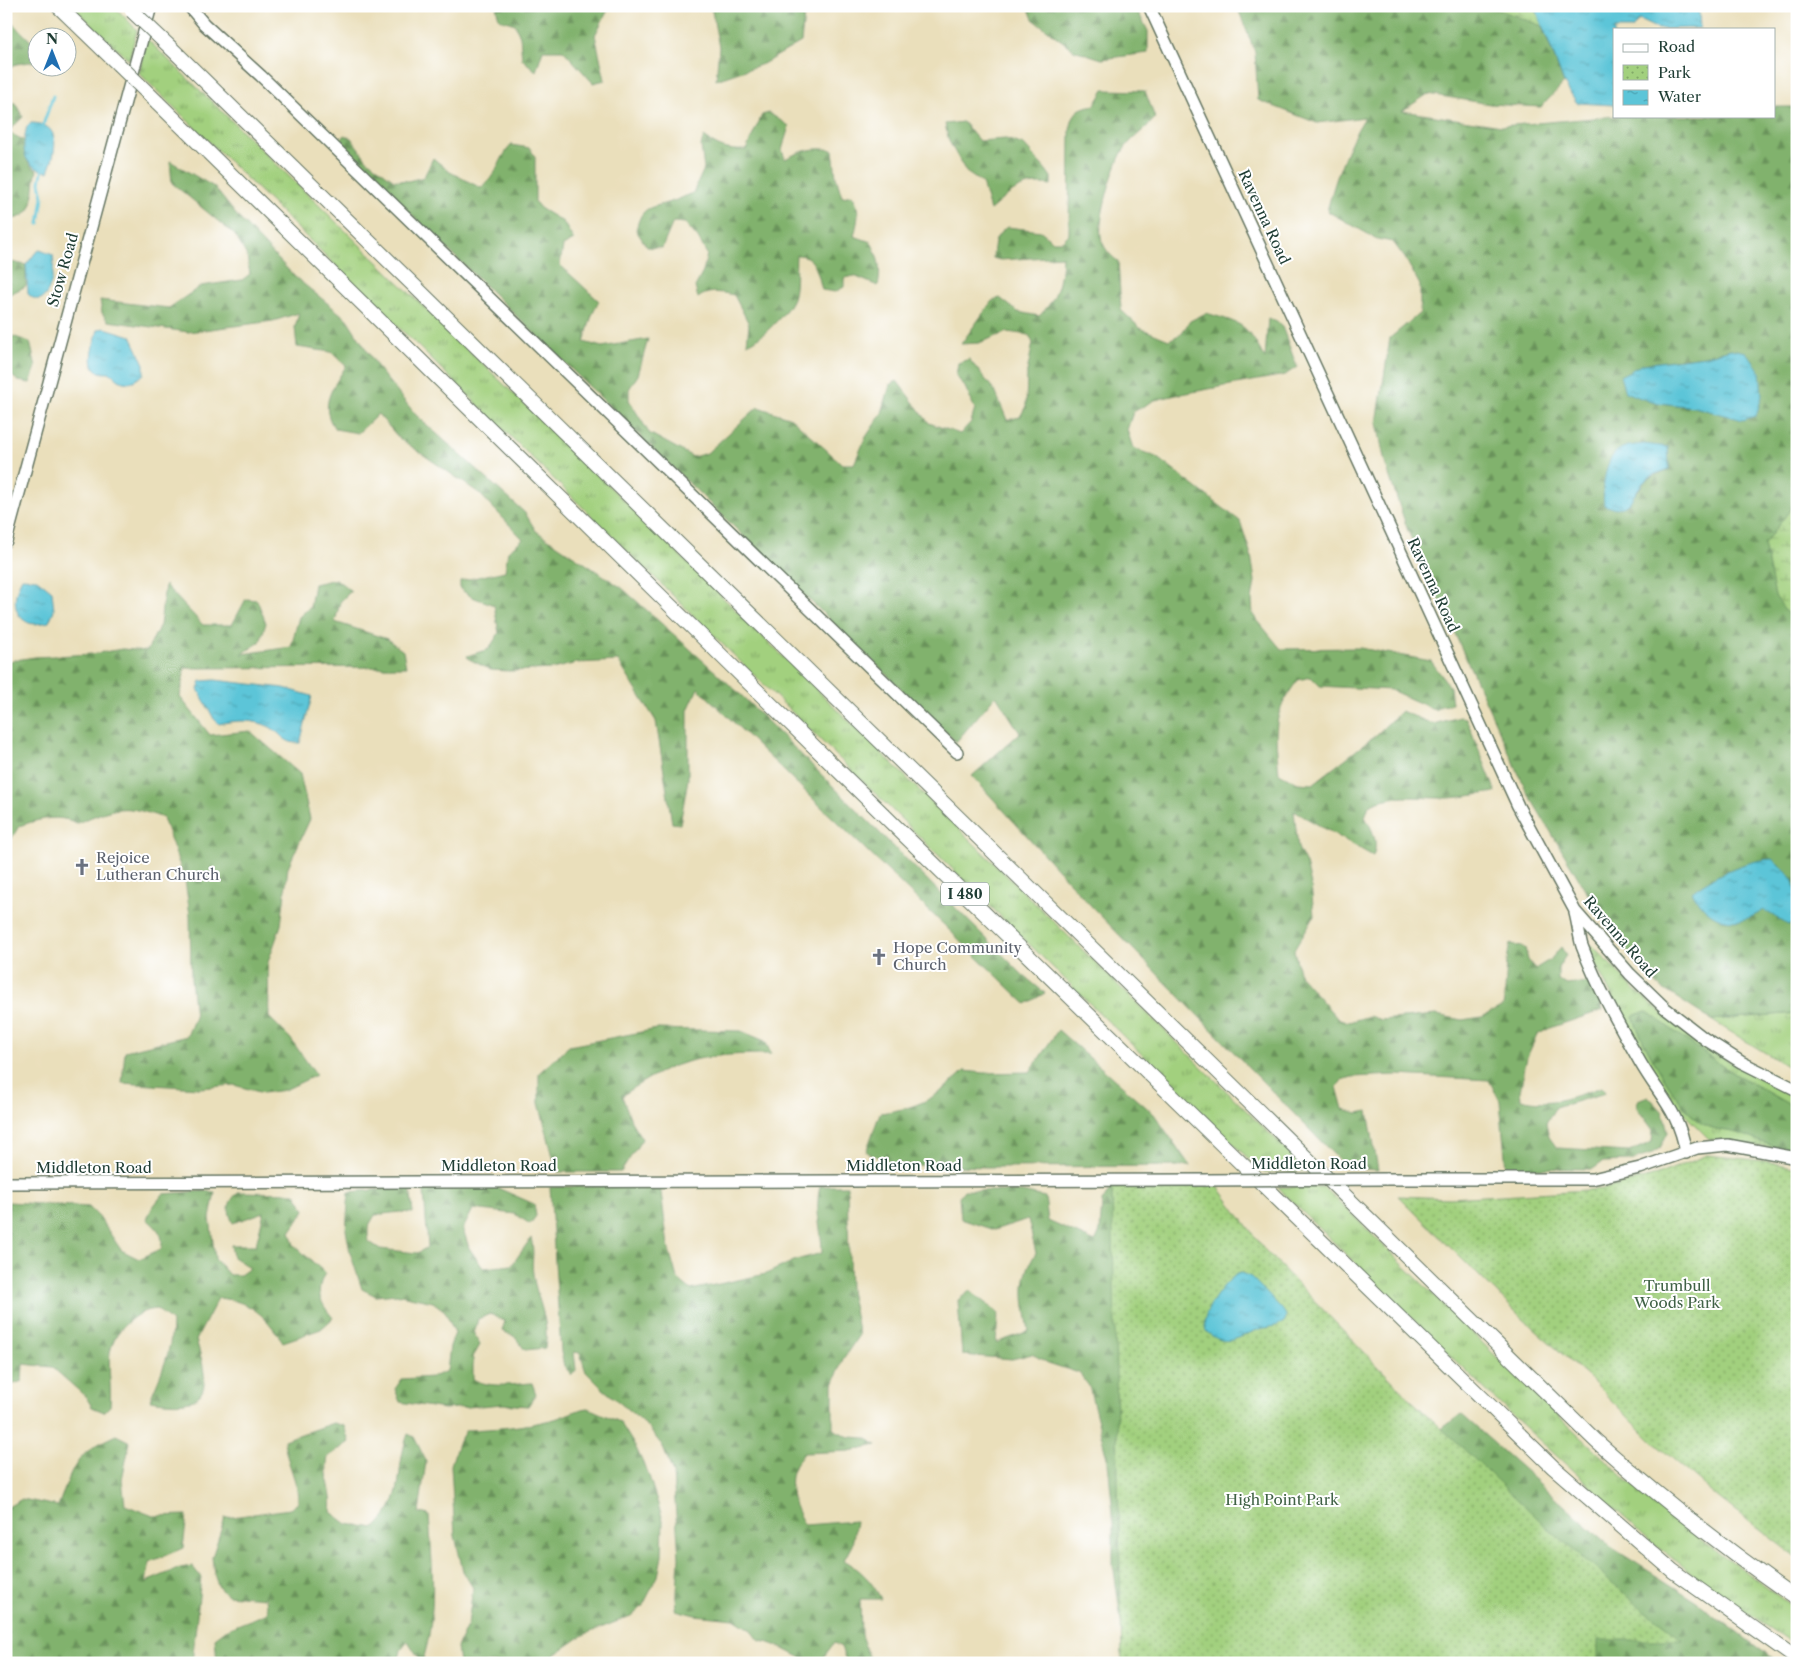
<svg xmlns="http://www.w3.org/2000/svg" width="1803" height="1669" font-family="'Libre Caslon Text',serif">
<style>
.grass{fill:url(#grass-tufts);stroke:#608659}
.forest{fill:url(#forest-firs);stroke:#507850;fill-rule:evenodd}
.wetland{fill:url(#wetland-marsh);stroke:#608659}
.park{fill:url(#park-dots);stroke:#608659}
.water{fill:url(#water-ripples);stroke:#3e8186}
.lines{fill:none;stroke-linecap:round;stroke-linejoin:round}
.stream{stroke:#5cc5d8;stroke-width:3}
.secondary-casing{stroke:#667663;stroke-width:14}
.highway-casing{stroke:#667663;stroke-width:16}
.secondary{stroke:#fff;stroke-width:11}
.highway{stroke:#fff;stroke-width:14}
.secondary-bridge-casing{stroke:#667663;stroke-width:14;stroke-linecap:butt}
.highway-bridge-casing{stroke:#667663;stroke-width:16;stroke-linecap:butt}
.secondary-bridge{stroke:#fff;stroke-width:11}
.highway-bridge{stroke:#fff;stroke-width:14}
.labels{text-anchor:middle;stroke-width:4;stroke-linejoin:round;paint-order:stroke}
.shield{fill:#fff;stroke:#627771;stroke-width:1}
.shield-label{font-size:14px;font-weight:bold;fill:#1f3d34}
.street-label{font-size:15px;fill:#1f3d34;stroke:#fff}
.worship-label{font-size:15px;fill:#5b616d;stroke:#fff;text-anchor:start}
.park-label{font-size:15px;fill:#406246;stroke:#fff}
</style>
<defs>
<pattern id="grass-tufts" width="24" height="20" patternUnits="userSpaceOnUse" patternTransform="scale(1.25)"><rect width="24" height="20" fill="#a2d07e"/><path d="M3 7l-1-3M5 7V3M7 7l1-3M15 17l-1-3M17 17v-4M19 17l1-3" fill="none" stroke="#83aa68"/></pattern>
<pattern id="forest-firs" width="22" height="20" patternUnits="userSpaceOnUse" patternTransform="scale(1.25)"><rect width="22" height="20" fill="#81b26d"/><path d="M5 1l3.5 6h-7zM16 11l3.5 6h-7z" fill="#69925a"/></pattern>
<pattern id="wetland-marsh" width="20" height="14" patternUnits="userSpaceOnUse" patternTransform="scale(1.25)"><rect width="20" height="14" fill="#a2d07e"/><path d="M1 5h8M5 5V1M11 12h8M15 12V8" fill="none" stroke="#83aa68"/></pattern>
<pattern id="park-dots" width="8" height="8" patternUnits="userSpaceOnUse" patternTransform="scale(1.25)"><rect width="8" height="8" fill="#a2d07e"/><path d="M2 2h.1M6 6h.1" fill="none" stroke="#83aa68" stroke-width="1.8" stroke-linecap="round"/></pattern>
<pattern id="water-ripples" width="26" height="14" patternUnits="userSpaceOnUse" patternTransform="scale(1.25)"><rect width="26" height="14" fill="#5cc5d8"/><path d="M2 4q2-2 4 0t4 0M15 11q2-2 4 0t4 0" fill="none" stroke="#4ba1b0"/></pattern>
</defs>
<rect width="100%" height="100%" fill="#fff"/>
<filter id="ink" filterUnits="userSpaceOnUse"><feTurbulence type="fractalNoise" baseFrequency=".02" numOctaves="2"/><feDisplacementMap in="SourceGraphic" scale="10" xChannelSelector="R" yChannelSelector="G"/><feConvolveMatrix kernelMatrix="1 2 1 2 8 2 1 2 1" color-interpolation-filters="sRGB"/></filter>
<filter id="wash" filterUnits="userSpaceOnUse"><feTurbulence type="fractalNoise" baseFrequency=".0096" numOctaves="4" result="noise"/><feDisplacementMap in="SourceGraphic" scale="20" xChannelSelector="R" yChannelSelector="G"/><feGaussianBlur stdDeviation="1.12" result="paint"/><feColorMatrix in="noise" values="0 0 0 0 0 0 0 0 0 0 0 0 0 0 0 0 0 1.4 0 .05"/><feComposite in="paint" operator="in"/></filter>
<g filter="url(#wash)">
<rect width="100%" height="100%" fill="#eadfbb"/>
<path class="grass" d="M72 6H114L137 30 129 60Z
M147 39 612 489 1308 1171 1262 1172 139 73Z
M1592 945 1633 988 1689 1036 1728 1061 1797 1095V1152L1709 1139 1681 1111 1645 1061 1595 963 1589 949Z
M1797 1013V1072L1711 1020Z
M1277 1187H1324L1518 1378 1630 1483 1679 1523 1797 1610V1647L1722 1596 1650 1541 1502 1406Z"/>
<path class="forest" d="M496 6H610L595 35 605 80 593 83 563 50H543L536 71 522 59 520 36 515 24 499 19Z
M711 6H805L801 42 763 64 716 80 719 47Z
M1028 6H1135L1148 31V53L1102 59 1074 50 1033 19Z
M1237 6H1490L1542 26 1564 83 1541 107 1490 104 1428 94 1402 111 1502 126 1617 116H1774V107H1797V501L1764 544 1775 596 1797 627V1013L1711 1020 1657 985 1614 936 1604 921 1527 792 1408 531 1385 463 1377 423 1390 338 1420 313V285L1405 258 1393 242 1377 239 1327 211C1336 177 1346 147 1365 117L1317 123 1258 100 1255 52ZM1731 349 1694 407 1651 402 1643 364 1705 356ZM1668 447 1669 469 1647 479 1634 496Z
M6 17 37 47V61L16 64 6 70Z
M1104 90 1145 91 1155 118C1146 129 1129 140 1123 151 1113 167 1098 219 1101 237 1102 246 1111 257 1118 261L1121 310 1140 328 1169 340 1181 334 1190 321 1206 313C1246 325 1245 323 1265 359L1268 318 1281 324 1297 367 1285 375 1176 395 1155 400 1133 412 1127 430 1133 448 1156 457 1240 521 1251 555 1255 581 1252 600 1253 615 1281 649 1360 648 1431 661 1450 687 1452 704 1441 706 1435 710 1391 690 1320 686 1311 677 1298 680C1271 715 1275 731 1279 773L1298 783 1313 784 1376 735 1401 711 1433 724 1460 717 1466 718 1496 792C1480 794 1465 797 1449 798 1422 799 1394 792 1369 805L1365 817C1372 829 1379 842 1373 856L1294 811 1298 848 1306 864 1311 885 1314 916 1294 950 1300 976 1337 1018 1349 1022 1369 1016 1381 1020 1436 1015 1462 1020 1482 1017 1503 1006C1507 985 1505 964 1510 944L1525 948 1528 960 1535 969 1551 959 1561 947 1566 955 1558 968V980L1567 985 1592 981 1603 1010 1550 1028 1537 1035 1527 1057 1520 1091 1521 1099C1550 1107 1575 1096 1602 1087L1605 1093 1555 1108 1546 1123 1549 1137 1557 1148 1629 1152 1652 1142 1653 1130 1637 1108 1638 1100 1648 1096 1663 1112 1668 1132 1660 1148 1649 1155 1630 1161 1603 1162 1593 1169 1506 1168 1500 1101 1489 1080 1397 1075 1352 1077 1342 1080 1337 1087 1343 1109 1358 1113 1368 1111 1378 1170 1347 1168 1094 909 972 776 1020 733 996 695 956 742 338 143 345 135 351 138 367 160 394 180 408 181 424 177 433 158 450 172 481 188C496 177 499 159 511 145L530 148 535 157V202L540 208 563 222 574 240 563 246 560 265 599 301 592 315 584 342 602 347 648 339 638 375 629 389V400L649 433 693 457 707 453 758 407 791 418 842 464H854L866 437 882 413 890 385 897 381 929 423 960 434 971 422 975 409 965 387 956 376 958 363 969 359 995 391 1007 420 1020 417 1026 406 1027 372 1033 343 1029 335 1007 332 979 343 961 344 992 301 1000 298 1018 312 1039 316C1058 298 1061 281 1062 256L1000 260 993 258C994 242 995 236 1007 227L1041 231 1052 241H1062L1069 234 1070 130C1074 112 1076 108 1095 105Z
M6 101 15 103 23 117 8 132 25 141C26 155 24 163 37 170 30 194 41 217 6 220Z
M769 113 789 126 782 150 785 159C803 150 814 147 833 150L836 177 842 197 852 195C861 209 858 220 854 236L871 242C878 256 882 269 878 286L854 276 844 278V287L835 292 822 290C818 275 816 254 796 255 795 268 797 285 793 298 787 313 762 339 747 344L749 324 734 295C722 293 709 289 698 298L695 287 703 272 707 254 698 238 685 223 673 222 662 248 647 247 636 230C642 205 649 209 670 202 678 200 685 196 693 193L704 169 701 146 704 137C719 148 727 151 746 150L762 115Z
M963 122 979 141 1006 139 1024 145 1046 170 1051 177V185C1022 180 1010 193 990 210L982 183 966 172 949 141 945 124Z
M170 161 214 187 238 217 295 277 347 319 380 371 416 415 525 513 536 531 622 588 740 694 1024 976 1045 993 1026 1004 698 688 688 710V779L680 824 672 823 656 721 618 661 577 663 552 669 510 671 491 670 469 659 467 656 489 649 499 633 494 605 472 597 460 589V581L505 571 508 551 523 539 479 493 399 438 378 414 358 433 335 429C318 404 333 388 346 366L331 352 297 347 295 327 299 313 273 321 188 332 108 321 102 313 100 300 169 308 201 286 242 280 250 274 247 256 235 235 172 183Z
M6 261 26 265V286L6 296Z
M6 334 30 342 36 367 30 383 18 381 6 371Z
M336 579 351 591 340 602 335 622 387 639 403 651 406 667 185 668 180 697 210 735 250 731 300 774 310 819 288 867 281 925 268 962 269 1017 290 1038 316 1075 285 1090 263 1093 234 1085 199 1088 122 1083 125 1051 187 1036 195 1017 191 979 190 915 185 880 163 818C123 803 116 807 77 823 57 814 40 819 19 826L10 841 6 842V677L9 661 35 657 93 654 122 649 147 651 160 625 165 585 203 625H232L246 599 257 600 266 623 260 642 242 654 291 647 299 617 310 607 314 584Z
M1646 1011 1725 1068 1797 1109V1150C1788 1149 1779 1148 1770 1145 1759 1142 1749 1136 1737 1133 1724 1130 1713 1130 1701 1123 1680 1111 1639 1039 1633 1016Z
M657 1029 741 1031 765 1041 771 1054C707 1054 675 1057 622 1096L632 1123 642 1139 621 1172H557L539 1103V1073L569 1046Z
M1058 1030 1154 1114 1190 1166 988 1167 918 1165 894 1163 866 1152 880 1113C919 1108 937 1098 964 1071L984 1073 1030 1072Z
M491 1185 534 1204 536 1216 530 1224 515 1214 473 1209 463 1229 469 1248 483 1268 512 1265 531 1238C535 1253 531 1261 533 1274 537 1301 550 1319 545 1348L525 1350 514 1336 502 1331 505 1321 490 1314 478 1319 474 1334 480 1345 473 1357V1379C491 1389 513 1384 532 1383L536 1394 528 1406 503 1404 444 1409 400 1402 395 1389 402 1379 432 1377 447 1371 450 1346 455 1333 445 1311 433 1302 396 1294 376 1296 362 1289 350 1252 346 1230 349 1192 410 1187 413 1213 400 1212 375 1215 368 1227V1241L380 1249 417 1253 428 1247 424 1191 431 1189Z
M660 1185 668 1246 677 1278 691 1290 766 1274 796 1260 822 1253C822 1227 814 1213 820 1186H847L850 1291 859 1335 843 1359 833 1385V1429L849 1437 865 1438 877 1445 849 1451 804 1453C801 1458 795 1464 793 1469 786 1486 795 1511 805 1525L856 1521 852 1545 844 1560C861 1570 872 1581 881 1599H860L861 1635 871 1663H847L841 1647 834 1643 825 1655 823 1663C799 1663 783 1643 760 1641L751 1630 734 1619 695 1615 676 1610 679 1557 673 1473 662 1445 644 1423 602 1388 586 1372 580 1353 574 1352 576 1370 572 1375 564 1366 561 1352 550 1187Z
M1112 1186H1141L1121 1620 1113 1563V1513L1108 1462 1089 1386 1079 1373 1048 1363 1032 1354 1012 1359 962 1355 958 1300 970 1291 998 1313 996 1343 1029 1331C1024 1300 1018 1281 1036 1253L1028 1219 994 1230 961 1219 959 1197 964 1190 1022 1192 1045 1197 1048 1221 1095 1242 1100 1231 1102 1202Z
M203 1191 215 1192 210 1218 215 1259 229 1275H240L250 1268 233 1257 231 1245H256L264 1212 233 1223C227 1209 227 1204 238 1192L295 1193 305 1210 290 1232 294 1245 325 1273C315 1292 319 1301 333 1318L321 1329 283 1342C265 1315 251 1301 218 1298L196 1340C212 1391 209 1410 150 1400 161 1373 172 1352 172 1322L157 1309C144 1310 139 1313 129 1321 99 1346 113 1373 110 1406L104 1412 92 1407 86 1397 52 1367 23 1364 22 1381 9 1386 6 1392 8 1202 89 1207 99 1217 121 1250 139 1259 161 1249C165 1235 157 1228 147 1219L152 1208 163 1194Z
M588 1408 620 1422 636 1448 649 1476 663 1520 662 1556 658 1576 642 1607 633 1615 583 1635 554 1655 552 1663H459L457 1647 468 1624 473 1588 463 1571 455 1536 451 1465 458 1443 466 1430C495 1429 522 1427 551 1420 564 1417 574 1410 588 1408Z
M1461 1414 1611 1547 1696 1601 1778 1663H1357L1426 1441Z
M333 1423 344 1426 349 1442 328 1457C323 1476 334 1493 331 1512L347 1524 375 1528C407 1498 394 1471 408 1434L414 1437 426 1461 419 1513 429 1515C432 1564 438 1615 422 1663L408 1641 401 1650 398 1663H217L215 1638 227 1629 268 1613 266 1598 227 1595 219 1588 214 1574 212 1557 225 1518 290 1509 298 1503C299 1482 286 1463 284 1440Z
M116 1435 130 1442 122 1479 125 1505 153 1516 187 1515 183 1548 150 1562 146 1582 180 1568 192 1566 201 1577 192 1663H6V1508L22 1499 58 1506C74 1466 74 1454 116 1435Z"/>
<path class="wetland" d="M1489 6H1535L1542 26Z
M1797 501V627L1775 596 1764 544Z"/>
<path class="park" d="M1707 1155 1765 1161 1797 1168V1558L1720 1499 1651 1440 1586 1375 1520 1316 1398 1196 1450 1198 1604 1189 1657 1175Z
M1217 1185 1264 1249 1410 1399 1547 1527 1643 1609 1683 1640H1598V1663H1122L1112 1186Z"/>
<path class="water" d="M1535 6H1696L1699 13 1700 28 1658 29 1639 20 1632 29H1614V105L1577 103 1564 83Z
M31 123C63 123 56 152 48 172 22 166 21 151 27 126Z
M40 250 53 255C56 269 49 315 28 294L26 265 36 252Z
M105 328 131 336 144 364V374C137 380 127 386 119 380 115 378 114 374 109 373 102 373 96 373 93 365 90 355 96 339 98 329Z
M1731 349 1746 352 1760 371 1762 396 1756 416 1743 420 1694 407 1651 402 1625 392 1620 376 1643 364 1705 356Z
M1644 444 1668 447 1669 469C1662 472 1652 474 1647 479 1630 493 1633 516 1604 505 1602 488 1604 453 1625 447 1631 445 1638 445 1644 444Z
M22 578 37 579 52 591 54 610 49 622C43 623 34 625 29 623 10 615 14 592 22 578Z
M215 680 284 688 312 696 300 743C284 744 282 734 270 727 254 719 235 720 219 724L214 719 198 689 201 681Z
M1772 859C1801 882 1797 890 1797 924L1788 925 1764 910C1735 929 1710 923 1692 892 1712 876 1746 860 1772 859Z
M1241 1273 1251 1277 1282 1309 1286 1315 1285 1321C1278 1327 1268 1327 1260 1329 1239 1336 1226 1350 1206 1331 1205 1327 1204 1323 1205 1319 1206 1307 1230 1274 1241 1273Z"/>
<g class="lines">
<path class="stream" d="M42 128 53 96
M39 224 43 197 40 182 43 168
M6 258 11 255"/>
</g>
</g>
<g filter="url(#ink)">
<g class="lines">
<g class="secondary-casing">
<path id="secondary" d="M189 6 204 24 261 76 957 752
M1149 6 1518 806 1575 911 1630 974 1665 1008 1705 1039 1741 1062 1797 1090
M6 541 151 6
M1575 913C1578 924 1579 936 1582 946 1597 986 1619 1025 1640 1062 1660 1097 1679 1111 1686 1153
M1385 1179H1592L1640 1168 1697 1148 1728 1145 1797 1158
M6 1183 1208 1180"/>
</g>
<g class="highway-casing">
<path id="highway" d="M58 6 118 64
M171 48 1596 1441C1660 1498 1727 1550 1797 1599
M157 102 896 827 1553 1467 1673 1571 1797 1659"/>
</g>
<use href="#secondary" class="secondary"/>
<use href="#highway" class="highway"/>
<g class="secondary-bridge-casing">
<path id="secondary-bridge" d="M1208 1180 1385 1179"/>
</g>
<g class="highway-bridge-casing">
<path id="highway-bridge" d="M132 11 171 48
M118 64 157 102"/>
</g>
<use href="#secondary-bridge" class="secondary-bridge"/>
<use href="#highway-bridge" class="highway-bridge"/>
</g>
</g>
<defs>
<g id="church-bare" transform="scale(1.35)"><path d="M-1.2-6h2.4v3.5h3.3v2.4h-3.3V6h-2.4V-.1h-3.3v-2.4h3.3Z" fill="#6b7280" stroke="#fff" stroke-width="2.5" paint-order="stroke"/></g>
</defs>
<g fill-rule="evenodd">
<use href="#church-bare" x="82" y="867"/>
<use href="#church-bare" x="879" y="957"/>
</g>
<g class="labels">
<rect class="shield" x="941" y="882.5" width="48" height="23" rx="4"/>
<g class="shield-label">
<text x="965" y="899">I 480</text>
</g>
<g class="street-label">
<text transform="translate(1264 217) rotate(65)" y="5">Ravenna Road</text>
<text transform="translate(63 270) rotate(-74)" y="5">Stow Road</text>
<text transform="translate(1433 585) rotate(65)" y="5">Ravenna Road</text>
<text transform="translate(1620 937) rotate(49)" y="5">Ravenna Road</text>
<text x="1309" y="1169">Middleton Road</text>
<text x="499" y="1171">Middleton Road</text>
<text x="904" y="1171">Middleton Road</text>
<text x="94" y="1173">Middleton Road</text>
</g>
<g class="worship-label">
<text x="96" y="863">Rejoice<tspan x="96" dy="17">Lutheran Church</tspan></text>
<text x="893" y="953">Hope Community<tspan x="893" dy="17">Church</tspan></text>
</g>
<g class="park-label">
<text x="1677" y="1291">Trumbull<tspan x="1677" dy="17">Woods Park</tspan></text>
<text x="1282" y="1505">High Point Park</text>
</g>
</g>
<rect width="1803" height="1669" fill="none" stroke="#fff" stroke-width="25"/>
<rect x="1613" y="28" width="162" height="90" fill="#ffffff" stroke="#a5b1ae"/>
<rect x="1623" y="44" width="25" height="8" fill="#ffffff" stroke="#a5b1ae"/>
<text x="1658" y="52" font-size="15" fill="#1f3d34">Road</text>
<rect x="1623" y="65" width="25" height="15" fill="url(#park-dots)" stroke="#a5b1ae"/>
<text x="1658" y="78" font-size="15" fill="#1f3d34">Park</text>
<rect x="1623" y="90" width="25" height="15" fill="url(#water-ripples)" stroke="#a5b1ae"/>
<text x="1658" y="102" font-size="15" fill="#1f3d34">Water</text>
<g transform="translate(52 52)"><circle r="24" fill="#ffffff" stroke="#a5b1ae"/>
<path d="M0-4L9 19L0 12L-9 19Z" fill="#1f6fb2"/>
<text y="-8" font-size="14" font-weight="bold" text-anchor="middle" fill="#1f3d34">N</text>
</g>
</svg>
